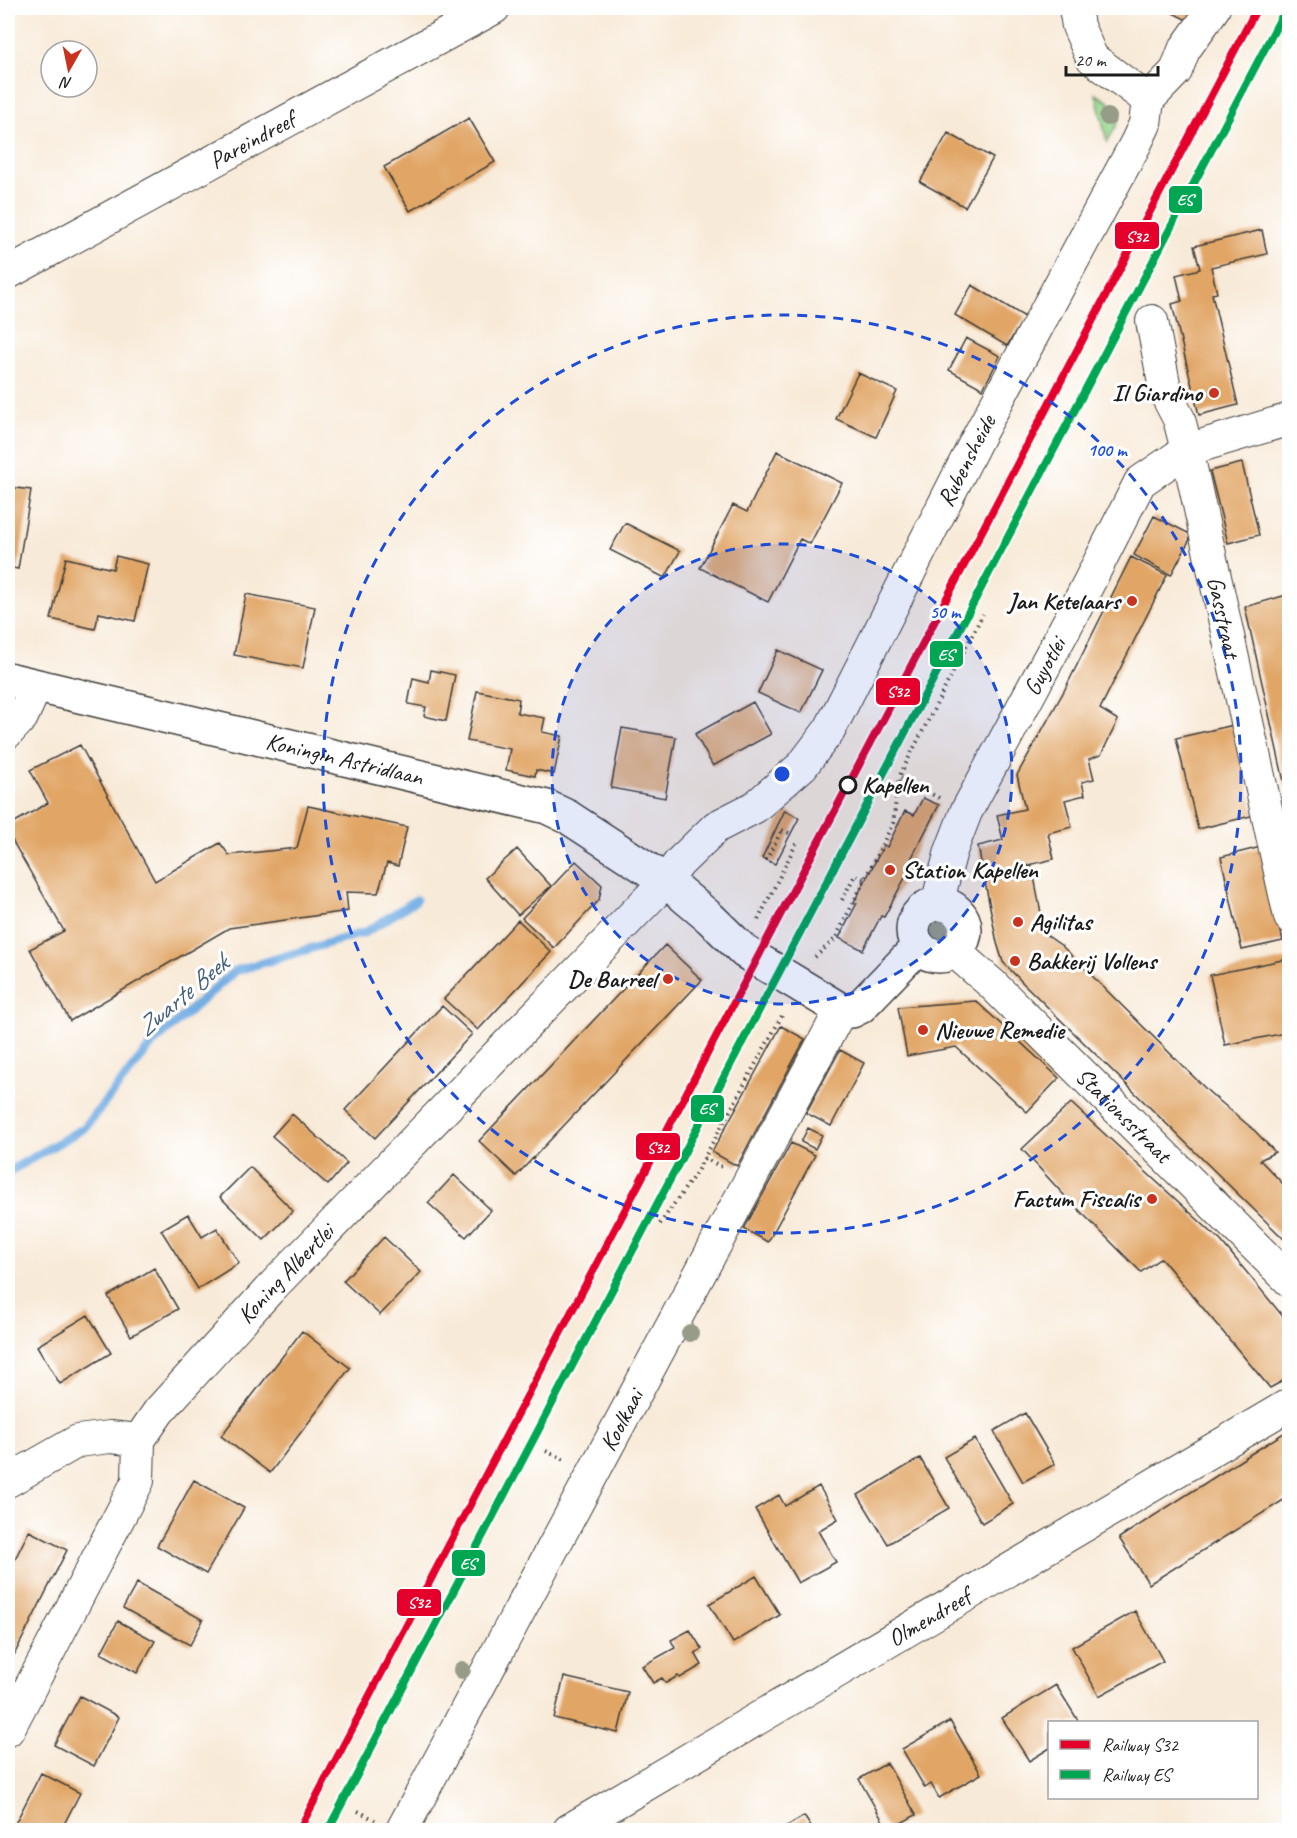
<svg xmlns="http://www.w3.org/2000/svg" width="1297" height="1838" font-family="Caveat,sans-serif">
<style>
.green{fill:#94d68d;stroke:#587954;stroke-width:1.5}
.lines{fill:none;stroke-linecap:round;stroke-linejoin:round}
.stream{stroke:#73aee4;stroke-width:9}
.building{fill:#e1a666}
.minor-casing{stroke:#3d3b38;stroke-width:34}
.tertiary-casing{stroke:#3d3b38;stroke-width:36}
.path{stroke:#3d3b38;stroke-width:4;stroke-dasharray:1.5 4.5;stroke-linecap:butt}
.minor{stroke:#fff;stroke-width:32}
.tertiary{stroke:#fff;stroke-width:33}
.rail-1-casing{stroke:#fff;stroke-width:12}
.rail-2-casing{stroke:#fff;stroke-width:12}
.rail-1{stroke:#e4002b;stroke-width:8}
.rail-2{stroke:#00a651;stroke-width:8}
.tree{fill:#969c87}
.ring{fill:none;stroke:#1d4ed8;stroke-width:3;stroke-dasharray:10 8}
.poi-dot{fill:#c8321e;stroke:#fff;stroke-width:2}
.stop-dot{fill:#fff;stroke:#1c1c1c;stroke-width:3}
.labels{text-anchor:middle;stroke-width:6;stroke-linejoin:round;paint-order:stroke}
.street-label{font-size:24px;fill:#1c1c1c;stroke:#fff}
.poi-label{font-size:24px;font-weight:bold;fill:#1c1c1c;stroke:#fff;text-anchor:end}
.stop-label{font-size:24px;font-weight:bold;fill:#1c1c1c;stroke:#fff;text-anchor:start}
.water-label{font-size:26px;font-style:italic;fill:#435e76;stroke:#fff}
.centre{fill:#1d4ed8;stroke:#fff;stroke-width:3}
.ring-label{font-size:18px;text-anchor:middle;font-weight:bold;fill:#1d4ed8;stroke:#fff;stroke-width:6;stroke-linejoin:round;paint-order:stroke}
.line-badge{stroke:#fff;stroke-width:2}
.badge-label{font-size:16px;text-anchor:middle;font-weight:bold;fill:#fff}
</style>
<rect width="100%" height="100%" fill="#fff"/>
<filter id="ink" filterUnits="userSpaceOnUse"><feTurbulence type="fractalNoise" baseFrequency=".0167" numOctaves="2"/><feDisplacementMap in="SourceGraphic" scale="12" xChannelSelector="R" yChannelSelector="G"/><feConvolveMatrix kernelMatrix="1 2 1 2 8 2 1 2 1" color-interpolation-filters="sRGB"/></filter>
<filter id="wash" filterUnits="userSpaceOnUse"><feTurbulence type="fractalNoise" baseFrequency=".008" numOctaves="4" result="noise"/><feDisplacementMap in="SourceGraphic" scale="24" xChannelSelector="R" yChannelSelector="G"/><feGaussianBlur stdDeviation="1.35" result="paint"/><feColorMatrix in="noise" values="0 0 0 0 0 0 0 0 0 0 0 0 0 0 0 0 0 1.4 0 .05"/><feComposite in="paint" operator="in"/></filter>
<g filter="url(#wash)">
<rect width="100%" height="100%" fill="#f8ead8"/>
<path class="green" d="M1096 94C1125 111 1124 114 1107 142Z"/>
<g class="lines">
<path class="stream" d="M8 1172 84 1128 153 1043 235 971 366 932 416 900"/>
</g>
<g id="blocks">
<path class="building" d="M1163 8H1201L1193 23Z
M469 118 495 162 410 211 384 167Z
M948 133 993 158 965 207 920 182Z
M1262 230 1267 254 1211 267 1217 293 1212 294 1238 405 1199 415 1172 304 1182 301 1176 275 1200 269 1194 246Z
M972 285 1025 317 1007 346 955 315Z
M966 338 1000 356 983 389 949 370Z
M858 373 897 391 876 437 836 419Z
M1290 443V462H1289L1284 445Z
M777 451 842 483 810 544 800 539 768 602 700 568 733 505 747 512Z
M1242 463 1259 535 1228 543 1210 471Z
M8 487 31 490 18 569 8 567Z
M1154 516 1192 535 1171 575 1134 555Z
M625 523 680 551 665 578 610 550Z
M116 556 148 564 135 621 99 613 95 629 51 619 66 558 113 569Z
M1131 557 1167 575 1100 709 1118 720 1101 755 1089 759 1094 779 1082 782 1085 795 1065 800 1072 827 1048 833 1054 859 1004 871 1032 866 1045 934 1062 946 1210 1093 1254 1130 1275 1152 1260 1160 1290 1191V1245L1024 984 1003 962 997 943 978 846 1003 840 997 815 1025 809 1017 775 1064 691Z
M246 594 315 607 303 668 234 655Z
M1290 594V804H1289L1245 607Z
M778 650 822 670 801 713 758 693Z
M431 670 455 675 446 721 424 716 426 707 408 704 413 678 429 682Z
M477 691 519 699 517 713 545 718 542 732 562 736 554 774 536 770 535 776 506 770 510 749 467 741Z
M753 702 771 734 713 766 695 734Z
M1234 725 1255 815 1198 829 1176 738Z
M622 728 676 737 665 798 611 788Z
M80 745 155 881 220 843 229 855 297 848 308 806 407 827 398 866 387 863 378 893 346 892 348 911 229 928 70 1021 30 949 64 931 8 833V826L48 803 30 770Z
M923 798 939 805 911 859 914 861 884 917 881 916 863 950 839 938 857 903 854 902 884 845 887 847 905 811 914 815Z
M785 810 799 818 775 864 762 858Z
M1261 847 1283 941 1242 950 1221 857Z
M517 849 551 886 518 915 485 878Z
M576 861 602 885 599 900 554 948 522 918Z
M518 920 551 952 478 1030 444 999Z
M665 945 702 980 516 1176 479 1141Z
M1287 959 1290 973V1032L1225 1045 1210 975Z
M976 1001 1059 1078 1027 1112 956 1047 907 1056 898 1007Z
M442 1006 472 1034 375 1138 345 1110Z
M781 1026 805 1039 737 1166 712 1152Z
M840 1050 864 1063 831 1126 806 1113Z
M1071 1103 1221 1241 1290 1325V1377L1270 1388 1161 1258 1141 1272 1062 1193 1022 1149Z
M292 1114 347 1163 328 1185 272 1136Z
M808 1128 822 1135 815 1149 801 1142Z
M791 1143 815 1155 768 1242 744 1229Z
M250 1167 293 1211 264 1240 220 1197Z
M454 1175 491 1210 466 1237 428 1203Z
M188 1214 202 1237 217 1228 239 1263 198 1289 161 1230Z
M384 1237 421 1272 380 1315 343 1281Z
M154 1268 178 1309 131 1336 108 1296Z
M88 1315 111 1353 60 1384 37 1346Z
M302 1331 350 1368 270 1473 221 1436Z
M1025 1413 1055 1464 1023 1482 994 1431Z
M1290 1429V1496L1149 1584 1119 1538Z
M975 1439 1013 1504 982 1523 944 1457Z
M920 1458 949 1508 888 1544 858 1495Z
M194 1480 244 1508 206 1574 157 1546Z
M819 1486 838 1519 818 1531 836 1562 798 1583 755 1509 779 1495 785 1506Z
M29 1531 67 1550 8 1667V1573Z
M756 1576 780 1615 733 1643 709 1604Z
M137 1583 203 1620 190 1645 123 1608Z
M1135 1611 1163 1661 1099 1696 1072 1647Z
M118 1621 155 1641 137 1673 101 1653Z
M690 1630 702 1649 695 1653 702 1665 680 1678 678 1676 666 1683 662 1678 653 1683 642 1666 675 1648 671 1640Z
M564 1677 628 1692 618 1733 554 1718Z
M1056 1685 1079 1722H1050V1748L1029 1761 1002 1718Z
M80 1696 119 1717 94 1766 54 1745Z
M950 1721 981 1774 939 1798 931 1784 925 1788 902 1749Z
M887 1763 916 1815 888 1830 859 1779Z
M41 1773 80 1793 61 1830H22L14 1826Z
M804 1816 813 1830H780Z"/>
</g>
</g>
<g filter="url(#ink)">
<use href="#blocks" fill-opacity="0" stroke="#3d3b38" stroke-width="1.5"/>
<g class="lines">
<g class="minor-casing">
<g id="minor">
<path d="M1075 8 1078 26 1092 58 1148 100"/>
<path d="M1148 100 1176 71 1184 50 1214 8"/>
<path id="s1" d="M8 273 494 8"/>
<path id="s2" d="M1152 321 1166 394 1179 419 1187 450 1290 917"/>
<path d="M8 732 22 717 36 686"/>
<path id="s3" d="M937 904 951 851 966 812 1078 604 1140 482 1187 450 1290 419"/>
<path id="s4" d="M954 951 992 984 1290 1281"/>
<path d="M8 1481 78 1441 110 1437 139 1440"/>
<path id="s5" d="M8 1730 138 1481 139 1440 159 1411 269 1290 666 881 679 863 716 827 755 807 802 766 830 729 978 437 1136 143 1145 124 1148 100"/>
<path id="s6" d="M402 1830 841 1010"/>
<path id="s7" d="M569 1830 1290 1404"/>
</g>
</g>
<g class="tertiary-casing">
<g id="tertiary">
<path id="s8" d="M8 679 547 807 568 817 666 881 710 918 745 952 841 1010 852 1011 860 1007 919 946"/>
<circle cx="939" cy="930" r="26"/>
</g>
</g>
<path class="path" d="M939 798 899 777 983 614
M782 830 791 834
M766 860 782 830
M842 900 855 875 864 879
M758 920 797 842
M815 957 835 939 893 823 899 777
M704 1158 722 1167
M660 1224 696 1173 784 1012
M546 1451 565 1460
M358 1811 375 1820"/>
<use href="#minor" class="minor"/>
<use href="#tertiary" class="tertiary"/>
<g class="rail-1-casing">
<path id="rail-1" d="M299 1830 1257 8"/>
</g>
<g class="rail-2-casing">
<path id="rail-2" d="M328 1830 1284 12"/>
</g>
<use href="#rail-1" class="rail-1"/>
<use href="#rail-2" class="rail-2"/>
</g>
<g class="tree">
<circle cx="1108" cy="117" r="9"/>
<circle cx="940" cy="930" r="9"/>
<circle cx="690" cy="1333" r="9"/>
<circle cx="462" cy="1670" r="9"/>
</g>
</g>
<circle cx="782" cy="774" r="230" fill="#1d4ed8" fill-opacity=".12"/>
<g class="ring">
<circle cx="782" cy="774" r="230"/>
<circle cx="782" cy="774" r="459"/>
</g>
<g class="poi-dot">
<circle cx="1214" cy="393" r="6"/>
<circle cx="1132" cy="601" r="6"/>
<circle cx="890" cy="870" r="6"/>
<circle cx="1018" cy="922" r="6"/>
<circle cx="1015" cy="961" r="6"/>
<circle cx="668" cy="979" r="6"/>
<circle cx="923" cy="1030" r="6"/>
<circle cx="1152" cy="1199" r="6"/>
</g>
<circle class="stop-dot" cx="848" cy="785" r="8"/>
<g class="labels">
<g class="street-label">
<text dy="8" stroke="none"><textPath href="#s1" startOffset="278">Pareindreef</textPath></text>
<text dy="8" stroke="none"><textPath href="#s5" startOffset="1618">Rubensheide</textPath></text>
<text dy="8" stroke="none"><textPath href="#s2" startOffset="306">Gasstraat</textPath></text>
<text dy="8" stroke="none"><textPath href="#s3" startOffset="262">Guyotlei</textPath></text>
<text dy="8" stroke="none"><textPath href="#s8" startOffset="346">Koningin Astridlaan</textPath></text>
<text dy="8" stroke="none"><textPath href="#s4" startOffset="236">Stationsstraat</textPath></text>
<text dy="8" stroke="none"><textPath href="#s5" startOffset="544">Koning Albertlei</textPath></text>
<text dy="8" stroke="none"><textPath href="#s6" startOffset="465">Koolkaai</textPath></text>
<text dy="8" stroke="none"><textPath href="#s7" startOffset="418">Olmendreef</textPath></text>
</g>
<g class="poi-label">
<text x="1202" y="401">Il Giardino</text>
<text x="1120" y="609">Jan Ketelaars</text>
<text x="902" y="878" text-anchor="start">Station Kapellen</text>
<text x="1030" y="930" text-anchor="start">Agilitas</text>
<text x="1027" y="969" text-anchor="start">Bakkerij Vollens</text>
<text x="656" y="987">De Barreel</text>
<text x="935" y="1038" text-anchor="start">Nieuwe Remedie</text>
<text x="1140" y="1207">Factum Fiscalis</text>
</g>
<g class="stop-label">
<text x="862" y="793">Kapellen</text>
</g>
<g class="water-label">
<text transform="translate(182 995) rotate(-40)" y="9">Zwarte Beek</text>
</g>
</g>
<circle cx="782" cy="774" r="9" class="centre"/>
<g class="ring-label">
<text x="1107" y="456">100 m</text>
<text x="945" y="618">50 m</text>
</g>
<g class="line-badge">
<rect x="1168" y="185" width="35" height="29" rx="6" fill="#00a651"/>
<rect x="1114" y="221" width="46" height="29" rx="6" fill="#e4002b"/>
<rect x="929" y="640" width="35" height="28" rx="6" fill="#00a651"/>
<rect x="875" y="677" width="46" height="29" rx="6" fill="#e4002b"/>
<rect x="690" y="1094" width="35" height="29" rx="6" fill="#00a651"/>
<rect x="635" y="1132" width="46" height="29" rx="6" fill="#e4002b"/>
<rect x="451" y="1549" width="35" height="28" rx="6" fill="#00a651"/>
<rect x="396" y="1588" width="46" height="29" rx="6" fill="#e4002b"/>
</g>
<g class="badge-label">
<text x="1185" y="205">ES</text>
<text x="1137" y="242">S32</text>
<text x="946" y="660">ES</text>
<text x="898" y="697">S32</text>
<text x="707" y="1114">ES</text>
<text x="658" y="1153">S32</text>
<text x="468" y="1569">ES</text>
<text x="419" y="1608">S32</text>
</g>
<rect width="1297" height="1838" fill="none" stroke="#fff" stroke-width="30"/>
<rect x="1048" y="1721" width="210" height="78" fill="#ffffff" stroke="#a4a4a4" stroke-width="1.5"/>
<rect x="1060" y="1740" width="30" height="9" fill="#e4002b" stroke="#a4a4a4" stroke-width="1.5"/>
<text x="1102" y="1751" font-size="18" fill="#1c1c1c">Railway S32</text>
<rect x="1060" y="1770" width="30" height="9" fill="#00a651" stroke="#a4a4a4" stroke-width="1.5"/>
<text x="1102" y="1781" font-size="18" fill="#1c1c1c">Railway ES</text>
<g transform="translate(69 69) rotate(189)"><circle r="28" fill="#ffffff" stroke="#a4a4a4" stroke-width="1.5"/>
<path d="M0-4.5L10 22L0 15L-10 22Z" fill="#c8321e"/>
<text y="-9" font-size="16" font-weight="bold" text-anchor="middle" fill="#1c1c1c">N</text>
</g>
<path d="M1066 66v9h92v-9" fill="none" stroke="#1c1c1c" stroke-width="3"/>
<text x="1075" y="66" font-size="18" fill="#1c1c1c" stroke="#ffffff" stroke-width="4.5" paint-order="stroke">20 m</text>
</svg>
